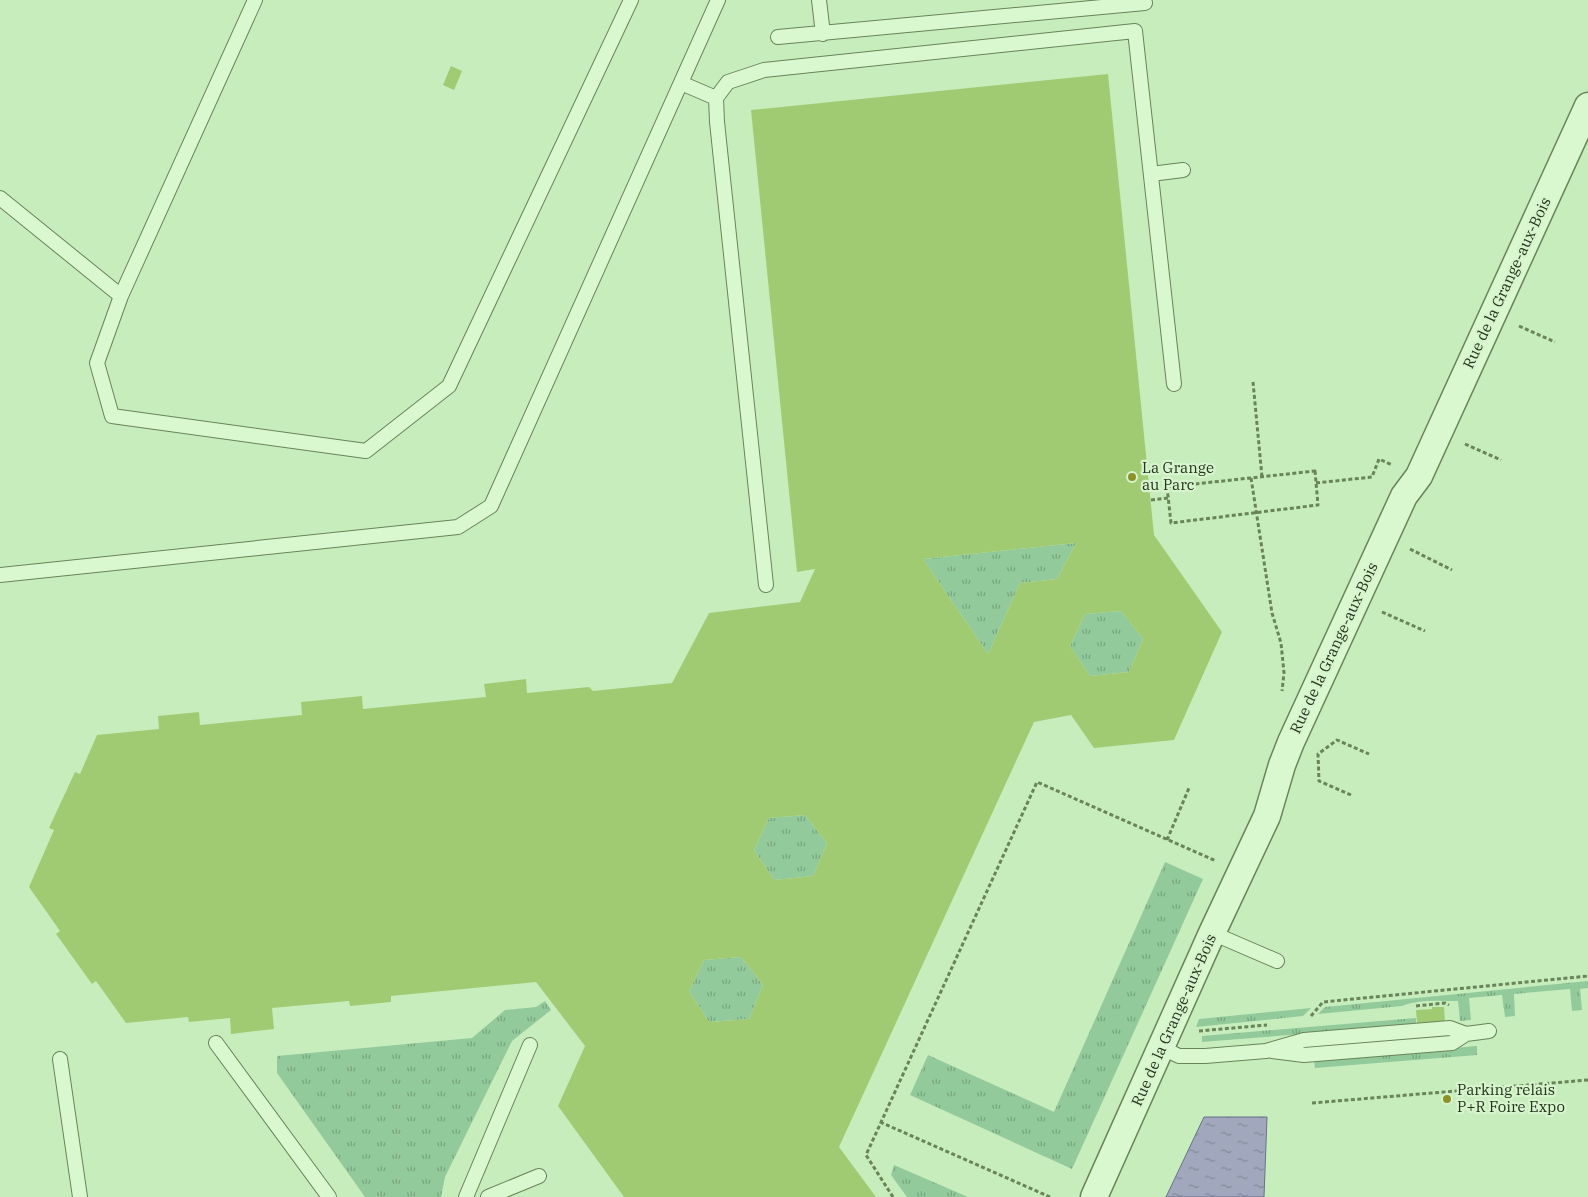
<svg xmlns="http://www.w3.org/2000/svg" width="1588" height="1197" font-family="'IBM Plex Serif',serif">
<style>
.grass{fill:url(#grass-tufts)}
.water{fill:url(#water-ripples);stroke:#696f8b}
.building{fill:#a1cb73;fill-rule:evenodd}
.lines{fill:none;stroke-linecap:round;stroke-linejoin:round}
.lane-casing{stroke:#698457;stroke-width:16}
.street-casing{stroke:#698457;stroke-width:29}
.path{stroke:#698457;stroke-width:3;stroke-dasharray:4 2.5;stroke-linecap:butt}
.lane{stroke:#d9f8d0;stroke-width:14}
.street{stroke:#d9f8d0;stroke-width:26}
.poi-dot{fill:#8c9228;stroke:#d6f4cd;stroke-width:2}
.labels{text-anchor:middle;stroke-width:4.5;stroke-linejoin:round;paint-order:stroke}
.street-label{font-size:15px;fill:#26341b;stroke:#d6f4cd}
.poi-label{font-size:15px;fill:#26341b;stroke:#d6f4cd;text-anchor:start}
</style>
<defs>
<pattern id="grass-tufts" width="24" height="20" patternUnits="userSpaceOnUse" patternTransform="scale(1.25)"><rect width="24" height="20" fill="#92ca9c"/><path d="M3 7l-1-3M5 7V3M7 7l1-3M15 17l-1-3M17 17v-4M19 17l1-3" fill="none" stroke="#77a57e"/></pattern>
<pattern id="water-ripples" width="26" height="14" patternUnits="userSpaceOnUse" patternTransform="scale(1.25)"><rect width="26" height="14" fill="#a1a8be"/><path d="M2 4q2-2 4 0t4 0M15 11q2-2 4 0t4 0" fill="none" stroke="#838a9a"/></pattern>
</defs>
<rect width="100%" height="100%" fill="#c8edbd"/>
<path class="grass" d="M1076 543 1057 579 1020 583 988 654 923 559Z
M1121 611 1143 639 1129 672 1090 676 1070 646 1085 614Z
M805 815 827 843 813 876 774 880 754 850 769 818Z
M1165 862 1203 879 1072 1169 910 1095 928 1055 1054 1112Z
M741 957 763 985 749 1019 709 1022 689 991 704 960Z
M1588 981V988L1580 989 1582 1010 1572 1011 1570 989 1514 994 1515 1016 1505 1017 1502 995 1469 998 1471 1020 1460 1021 1458 1001C1440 1001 1419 999 1402 1006L1318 1014 1325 1007Z
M545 1001 551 1010 512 1041 445 1177 441 1197H365L277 1073V1056L472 1038 505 1010 536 1007Z
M1311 1008 1303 1016 1196 1027 1199 1019Z
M1416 1018V1025L1202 1042V1036Z
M1477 1046V1055L1315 1068 1314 1060Z
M894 1165 968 1197H907L891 1175Z"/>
<path class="water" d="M1204 1117H1267L1264 1197H1166Z"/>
<path class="building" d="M451 66 462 71 454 90 443 85Z
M1108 74 1154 535 1222 632 1174 740 1094 748 1071 715 1034 722 839 1147 876 1197H624L558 1106 585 1046 536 982 391 996V1002L350 1006 349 1001 272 1008 274 1029 231 1034 230 1018 189 1022 188 1017 126 1023 96 981 92 984 56 934 60 931 29 887 54 830 49 828 75 772 80 774 97 735 159 729 158 716 199 712 200 725 302 715 301 702 362 696 363 709 486 697 484 684 526 679 527 693 589 687 593 691 672 683 709 613 800 602 815 569 797 572 751 110ZM1076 543 1057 579 1020 583 988 654 923 559ZM1121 611 1143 639 1129 672 1090 676 1070 646 1085 614ZM805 815 827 843 813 876 774 880 754 850 769 818ZM741 957 763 985 749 1019 709 1022 689 991 704 960Z
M1432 1007H1444L1445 1022 1417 1023 1416 1010 1432 1009Z"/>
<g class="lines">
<g class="lane-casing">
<path id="lane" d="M255 0 121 296 97 363 112 416 366 451 449 386 631 0
M819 0 823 34
M778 37 1145 3
M681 83 716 98
M1151 174 1183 170
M0 198 121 296
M0 575 458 527 491 506 718 0
M766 585 717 122 716 98 728 82 764 70 1135 31 1174 384
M1212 933 1277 961
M216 1043 329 1197
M1162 1048 1179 1056H1205L1266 1051 1304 1040 1450 1028 1466 1034 1489 1031
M1272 1051 1304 1055 1452 1043 1466 1034
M60 1059 80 1197
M466 1197 530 1045
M488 1197 539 1176"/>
</g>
<g class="street-casing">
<path id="street" d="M1094 1197 1212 933 1267 816 1282 765 1291 742 1404 496 1419 476 1588 106"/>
</g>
<path class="path" d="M1519 326 1555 342
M1253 382 1262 477
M1465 444 1501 460
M1315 471 1318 505 1171 523 1167 487Z
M1251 478 1272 613 1281 643 1284 673 1282 691
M1316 483 1372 477 1379 459 1392 465
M1151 500 1168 498
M1410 549 1452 570
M1382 612 1425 631
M1351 795 1319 781 1318 754 1337 740 1369 754
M1167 840 1189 788
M1416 1006 1445 1003 1449 1005
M1311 1016 1323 1002 1588 976
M1199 1031 1267 1025
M1312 1103 1588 1080
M880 1122 1050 1197
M893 1197 866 1155 1037 782 1216 861"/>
<use href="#lane" class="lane"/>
<use href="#street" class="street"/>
</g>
<g class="poi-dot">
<circle cx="1132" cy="477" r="5"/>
<circle cx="1447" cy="1099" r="5"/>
</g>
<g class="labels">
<g class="street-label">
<text transform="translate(1507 283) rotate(-65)" y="5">Rue de la Grange-aux-Bois</text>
<text transform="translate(1334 648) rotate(-65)" y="5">Rue de la Grange-aux-Bois</text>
<text transform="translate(1174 1020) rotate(-66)" y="5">Rue de la Grange-aux-Bois</text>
</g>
<g class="poi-label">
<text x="1142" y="473">La Grange<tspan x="1142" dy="17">au Parc</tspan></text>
<text x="1457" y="1095">Parking relais<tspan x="1457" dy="17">P+R Foire Expo</tspan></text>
</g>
</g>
</svg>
